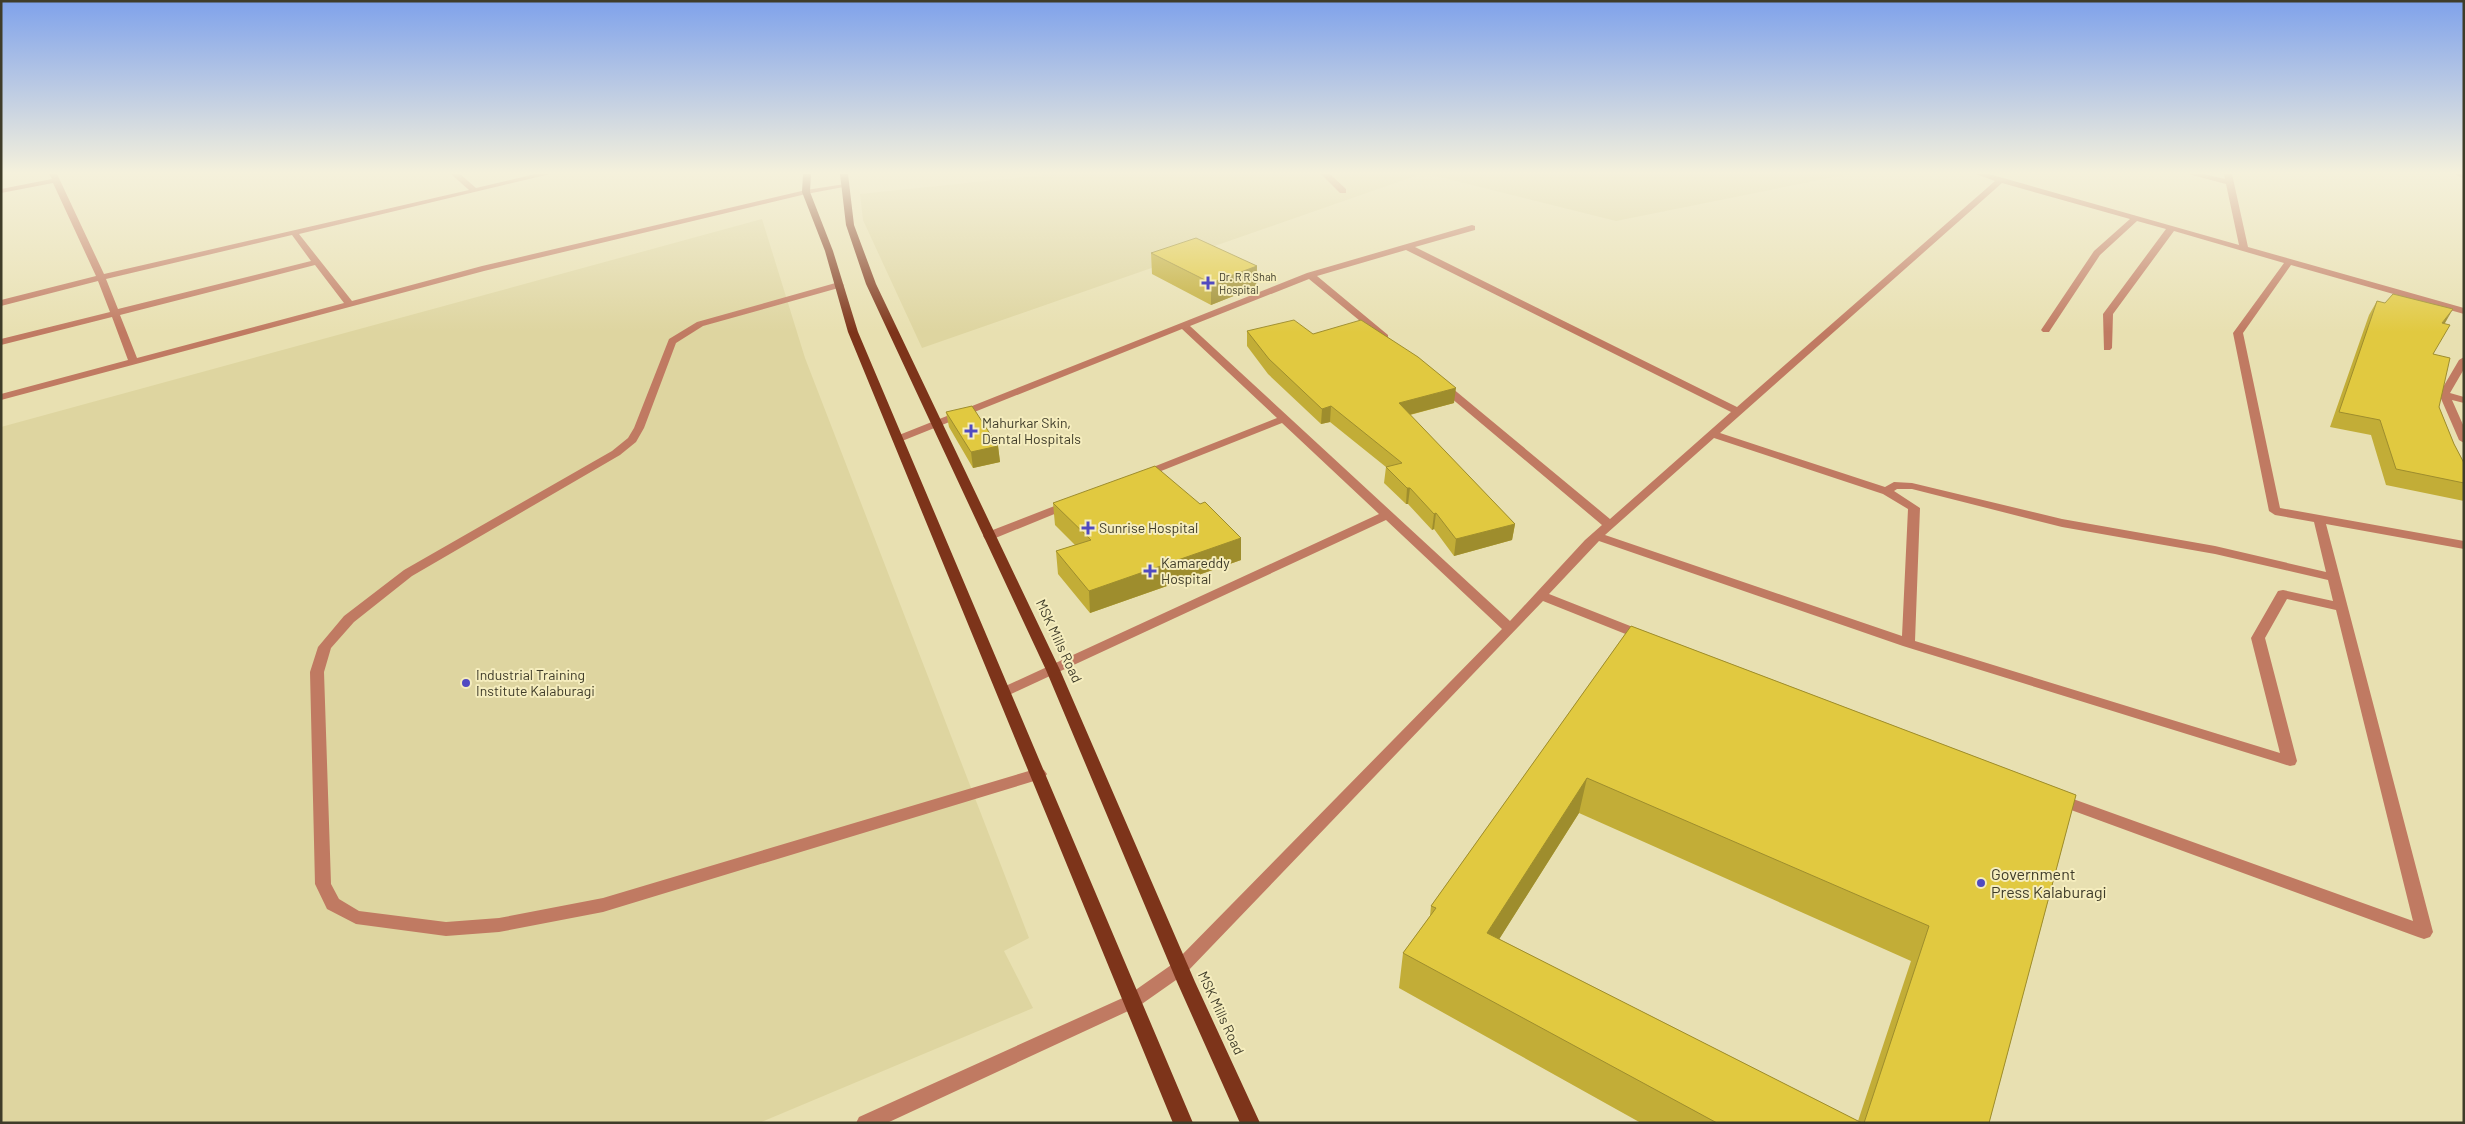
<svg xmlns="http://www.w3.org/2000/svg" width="2465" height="1124" font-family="Barlow,sans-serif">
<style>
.built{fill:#ded5a0}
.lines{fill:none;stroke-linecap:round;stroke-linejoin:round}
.minor{fill:#c07a62;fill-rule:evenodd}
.major{fill:#7d341a;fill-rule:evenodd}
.wall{fill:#c2ad37;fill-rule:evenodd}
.shaded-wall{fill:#9e8d2d}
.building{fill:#e1c940;stroke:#9e8d2d}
.poi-dot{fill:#504ac1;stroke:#f5edbe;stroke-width:2}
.labels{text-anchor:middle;stroke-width:4;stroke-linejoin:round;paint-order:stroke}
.far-poi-label{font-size:11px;fill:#3f3c29;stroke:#f5edbe;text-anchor:start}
.poi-label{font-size:14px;fill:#3f3c29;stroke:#f5edbe;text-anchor:start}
.street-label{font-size:14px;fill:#3f3c29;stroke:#f5edbe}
.near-poi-label{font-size:16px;fill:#3f3c29;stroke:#f5edbe;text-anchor:start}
</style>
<rect width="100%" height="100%" fill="#e8e0b1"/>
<path class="built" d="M1055 174H1421L922 348 863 220 860 194Z
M1428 174H1849L1616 221Z
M762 219 805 358 1029 938 1004 951 1033 1008 759 1123H1V427Z"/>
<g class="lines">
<path class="minor" d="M49 174H57L104 274 469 190 451 174H460L476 188 535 174H550L299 234 352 301 482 266 806 190 845 184 849 186 806 194 484 271 1 400V394L128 360 112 317 1 345V339L110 312 98 281 1 306V300L96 276 53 183 1 193V189L52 179ZM292 235 311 261 118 309 106 279ZM315 265 344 303 137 358 120 315Z
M1321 174H1330L1346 189V193H1340Z
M1976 174H1989L2239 245 2226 184 2188 174H2204L2225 179 2224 174H2232L2248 247 2464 308V314L2291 265 2243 333 2280 508 2464 541V549L2326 524 2433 932 2430 937 2424 939 2418 937 2052 803 2049 799 2052 795 2057 793 2062 795 2413 921 2336 610 2287 599 2265 638 2297 761 2295 765 2290 766 1903 646 1599 541 1549 594 1648 633 1650 636 1648 639H1638L1543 601 1186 973 1139 1006 887 1123H856L859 1117 1127 996 1174 963 1502 629 1386 520 1009 695H999L997 692 999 689 1379 514 1282 423 1146 477H1138L1136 475 1138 473 1277 418 1182 329 902 441H894L893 439 894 437 1307 273 1472 225 1475 226V230L1415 247 1737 407 1995 181ZM2002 183 2130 219 2094 251 2041 330 2043 332H2049L2100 255 2137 221 2166 229 2103 314 2104 350H2110L2112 348 2113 314 2174 231 2284 263 2233 333 2269 511 2275 515 2314 522 2326 572 2215 546 2062 519 1912 483 1894 482 1885 487 1720 433ZM1406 250 1731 412 1610 519 1446 383H1438V387L1602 525 1585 540 1510 621 1190 326 1309 279 1382 339H1388V335L1317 276ZM1714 438 1883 494 1908 509 1902 636 1605 535ZM1897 489H1912L2062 527 2215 554 2328 580 2333 601 2283 590 2278 591 2251 638 2280 753 1915 641 1920 508 1894 491Z
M2455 174H2464V179Z
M839 282 844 285 842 287 703 326 676 343 644 428 636 442 620 455 412 576 354 622 331 648 324 672 331 884 339 899 359 911 446 922 499 918 603 898 1039 768 1044 770 1047 774 1044 778 603 912 499 932 446 936 356 924 327 909 315 884 310 672 318 647 344 616 404 570 612 451 628 438 634 428 669 339 697 322Z
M2464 357V369L2450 393 2464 397V403L2452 400 2464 427V443L2459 440 2439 394 2459 360Z
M1070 500 1076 504 1074 506 993 539H985L983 536 985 533Z"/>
<path class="major" d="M803 174H811L810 192 833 251 858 332 1193 1123H1173L848 332 825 251 802 192Z
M840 174H848L854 225 876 284 1060 670 1195 982 1260 1123H1240L1177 982 1046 670 866 284 846 225Z"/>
</g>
<path class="wall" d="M1151 253 1257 266 1256 287 1211 305 1152 274Z
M2377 301 2444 323 2433 354 2439 407 2454 444 2464 463V501L2386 485 2371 435 2330 427 2369 315Z
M1247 331 1313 334 1454 403 1410 415 1515 524 1512 540 1454 556 1434 529 1432 530 1408 504H1406L1384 483 1386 467 1330 422 1321 424 1268 374 1247 346Z
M946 412 998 446 1000 462 973 468 949 427Z
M1053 503 1200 504 1241 538V560L1090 613 1058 574 1056 551 1075 545 1055 525Z
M1631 626 2076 795 1989 1123H1641L1399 988 1403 953 1430 916 1431 906ZM1579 813 1911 961 1858 1121 1499 939Z"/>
<path class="shaded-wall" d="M1257 266 1256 287 1211 305V283Z
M2453 309 2445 323 2434 337 2442 323Z
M1456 388 1454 403 1397 418 1399 403Z
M1331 406 1330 422 1321 424 1322 409Z
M998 446 1000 462 973 468 971 452Z
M1407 488H1410L1408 504H1406Z
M1436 513 1434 529 1432 530 1434 514Z
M1515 524 1512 540 1454 556 1456 539Z
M1241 538V560L1090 613 1089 591Z
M1587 778 1579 813 1481 968 1487 933Z"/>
<path class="building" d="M1196 238 1257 266 1211 283 1151 253Z
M2393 294 2453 309 2442 323 2450 325 2433 354 2450 358 2439 407 2454 444 2464 463V483L2396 469 2380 420 2339 412 2377 301 2385 303Z
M1294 320 1313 334 1361 320 1418 357 1456 388 1399 403 1515 524 1456 539 1436 513 1434 514 1410 488H1407L1386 467 1402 463 1331 406 1322 409 1269 359 1247 331Z
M972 406 998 446 971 452 946 412Z
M1155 466 1200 504 1205 502 1241 538 1089 591 1056 551 1091 540 1053 503Z
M1631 626 2076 795 1989 1123H1864L1929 926 1587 778 1487 933 1862 1123H1717L1403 953 1436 908 1431 906Z"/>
<linearGradient id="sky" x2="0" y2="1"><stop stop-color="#7fa2eb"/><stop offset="0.52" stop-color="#f5f1dc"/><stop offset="1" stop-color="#f5f1dc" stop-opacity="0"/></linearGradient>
<rect width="2465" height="332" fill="url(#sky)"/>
<g class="poi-dot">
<path d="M1205.5 275.5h5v5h5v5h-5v5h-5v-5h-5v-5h5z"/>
<path d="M968.5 423.5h5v5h5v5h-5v5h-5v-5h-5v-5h5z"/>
<path d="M1085.5 520.5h5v5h5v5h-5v5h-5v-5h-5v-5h5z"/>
<path d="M1147.5 563.5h5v5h5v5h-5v5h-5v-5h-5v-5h5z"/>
<circle cx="466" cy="683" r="5"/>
<circle cx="1981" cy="883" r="5"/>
</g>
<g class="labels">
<g class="far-poi-label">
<text x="1219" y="281">Dr. R R Shah<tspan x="1219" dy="13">Hospital</tspan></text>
</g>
<g class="poi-label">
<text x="982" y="428">Mahurkar Skin,<tspan x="982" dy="16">Dental Hospitals</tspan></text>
<text x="1099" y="533">Sunrise Hospital</text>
<text x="1161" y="568">Kamareddy<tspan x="1161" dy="16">Hospital</tspan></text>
<text x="476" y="680">Industrial Training<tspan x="476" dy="16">Institute Kalaburagi</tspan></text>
</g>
<g class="street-label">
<text transform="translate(1059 641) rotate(65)" y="5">MSK Mills Road</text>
<text transform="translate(1221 1013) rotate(65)" y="5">MSK Mills Road</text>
</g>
<g class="near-poi-label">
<text x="1991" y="880">Government<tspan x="1991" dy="18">Press Kalaburagi</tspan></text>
</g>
</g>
<rect width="2465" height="1124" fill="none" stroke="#3f3c29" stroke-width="5"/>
</svg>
